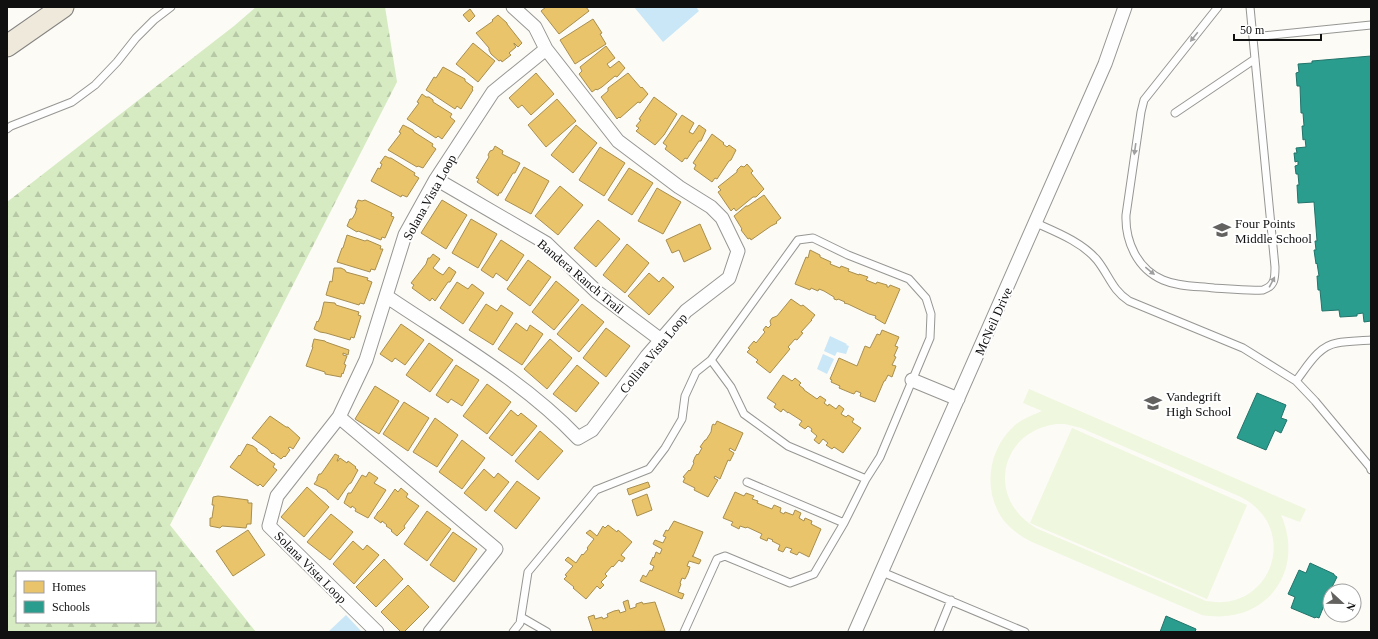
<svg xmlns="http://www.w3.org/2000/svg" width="1378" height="639" font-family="Georgia,serif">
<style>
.forest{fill:url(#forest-firs);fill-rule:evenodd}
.pitch{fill:#eff7df;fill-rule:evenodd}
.water{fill:#cae7f8}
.homes{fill:#e9c46a;stroke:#a88e4f}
.schools{fill:#2a9d8f;stroke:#227369}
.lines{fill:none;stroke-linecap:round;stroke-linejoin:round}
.service-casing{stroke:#969694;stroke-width:9}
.minor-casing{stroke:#969694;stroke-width:15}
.primary-casing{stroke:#848381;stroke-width:23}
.service{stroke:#fffefe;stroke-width:7}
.minor{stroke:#fffefe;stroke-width:13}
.primary{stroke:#eee9da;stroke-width:21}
.oneway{fill:#9f9f9f}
.labels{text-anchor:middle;stroke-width:4;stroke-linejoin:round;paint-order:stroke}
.street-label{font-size:13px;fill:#101010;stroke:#fff}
.poi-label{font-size:13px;fill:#101010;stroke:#fff;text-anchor:start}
</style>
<defs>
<pattern id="forest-firs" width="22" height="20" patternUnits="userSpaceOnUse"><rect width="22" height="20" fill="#d6ebc2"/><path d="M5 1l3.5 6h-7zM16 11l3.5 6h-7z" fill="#b7c8a6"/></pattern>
</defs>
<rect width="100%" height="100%" fill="#fcfbf6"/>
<path class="forest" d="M256 7H385L397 82 170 525 256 632H7V202L234 26ZM17 572H155V622H17Z"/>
<path class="pitch" d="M1029 389 1306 509 1300 522 1281 515C1306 572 1265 626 1202 615L1032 542C1022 537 1013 531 1005 522 982 493 987 450 1015 425 1023 419 1032 415 1042 411L1023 403ZM1056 424H1065L1081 428 1241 497C1301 528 1272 613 1206 601L1038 529C986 501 998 432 1056 424Z
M1072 428 1247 505 1207 599 1030 523Z"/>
<path class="water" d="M634 7H696L699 11 663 42Z
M830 336 847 344 846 345 849 346 846 354 837 352 835 356 824 351Z
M823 354 834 359 827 374 817 369Z
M346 615 362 632H328Z"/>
<path class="homes" d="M546 7H586L589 11 559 34 541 11Z
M470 9 475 16 469 22 463 15Z
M498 15 507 23V24L522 43 518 47 514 43V44L516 47 509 53 511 55 502 62 501 60 499 61 491 54 489 50V48L476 33 493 21 492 20Z
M593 19 602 33 600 34 606 44 575 64 560 40Z
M473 43 495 61 478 82 456 64Z
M606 46 615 58 607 64 610 68 619 61 625 68 617 77 615 76 602 87 597 90 596 89 592 92 579 74 582 71 580 67Z
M443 67 465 79V81L473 87 472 89 473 90 461 109 457 106 455 109 426 90 434 77 436 78Z
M536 73 554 94 531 115 522 105 518 108 509 98Z
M628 73 641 88 642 87 648 94 640 103 638 102 620 118 619 117 617 119 601 97 608 91V88Z
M422 94 426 97H429L433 100V102L452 114 450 117 455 121 442 139 438 136 436 138 407 119 419 103 417 102Z
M654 97 677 114 664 135 655 145 636 131 639 128 636 126 641 120 639 119Z
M557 99 576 121 546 147 528 125Z
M682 115 694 123 689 132 693 134 699 125 706 130 701 141H699L687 159 685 158 682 162 665 149 667 146 663 143Z
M403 125 413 130 414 132 433 144 432 146 436 149 423 168 418 166 417 167 388 150 401 133 399 132Z
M576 125 597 143 573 173 551 155Z
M712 134 724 143 723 144 727 147 729 145 736 150 731 160 729 161 717 179 715 178 712 182 694 169 696 165 693 163Z
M495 146 503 151 502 154 520 163 515 173H513L501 193H499L498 196 477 182 479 179 476 178 489 157 488 155 490 151 493 150Z
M600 147 625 163 604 196 579 180Z
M385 156 389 158H391L415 173 414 175 419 178 407 197 402 195 401 197 371 181 378 168 380 169 382 164 380 163Z
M747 164 753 171 751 173 764 189 756 197H753L736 211 734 208 731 211 718 192 721 190 718 187 737 172V170L741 166 744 167Z
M524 167 549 181 531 214 505 200Z
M629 168 653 183 632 215 608 200Z
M560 186 583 205 558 235 535 216Z
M657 188 681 202 663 234 638 221Z
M764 195 781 218 776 222 777 223 771 226 751 240 750 238 748 239 741 230 742 229 734 216 746 206H748Z
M358 200 362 201 365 200 392 213 391 216 394 217 385 238 382 237 381 240 358 231 357 232 347 226 350 219H352L355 214 357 208H355Z
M442 200 467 215 446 249 421 233Z
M471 219 497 234 478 268 452 253Z
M598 220 620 239 596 267 574 248Z
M700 224 711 249 684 262 679 250 672 253 666 240Z
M347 235 365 241 367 240 381 246 380 249H383L375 270 371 269 370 272 337 262 342 248H343Z
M501 240 524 255 507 281 496 273 493 278 481 270Z
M627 244 649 263 625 293 603 275Z
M810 250 820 255V257L831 262 830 264 840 268 841 266 849 269 848 271 859 275V274L868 277 866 280 876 284 877 282 887 285V287H889L890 285 900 289 885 324 875 318 876 316 869 314 848 304 844 303 845 302 838 299 837 300 834 299V297L824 291 819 289 818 291 811 288 810 290 795 284 806 257 808 258Z
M433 254 440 259 433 268 438 272 443 275 449 267 456 272 450 282H448L435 301 432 298 430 301 412 288 414 285 411 283 426 264 428 258H430Z
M528 260 551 277 530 306 507 289Z
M334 268H341L345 270 346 272 368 278 367 280 372 282 364 304 360 303 359 305 326 295 330 281 332 282Z
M649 273 659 282 663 277 674 287 649 315 628 296Z
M556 281 579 300 554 330 532 312Z
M457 282 468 289 472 284 484 293 463 324 440 308Z
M791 299 801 306 803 305 815 315 811 320H812L801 332 803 333 797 340 795 339 788 347 790 349 770 373 756 362 758 360 747 352 750 349 748 348 754 341 756 343 765 332 763 330 766 326 768 328 771 325 770 321 772 318 777 316Z
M324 302 335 303 336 305 359 312 358 315 361 316 354 338 351 337 350 340 326 333 320 332 314 329 317 321 318 322 321 315Z
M486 304 497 311 501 305 513 313 493 345 469 330Z
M582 304 604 322 579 352 557 334Z
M516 323 527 331 530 325 543 334 522 365 498 349Z
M401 324 424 340 405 365 395 358 392 362 380 354Z
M606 328 630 346 606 377 583 358Z
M882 330 899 337 895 346 898 347 894 356 896 357 892 365 896 366 892 377 888 375 885 381H884L875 402 860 396 861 393 856 391 854 394 851 393 839 388 840 386 831 382 832 380 830 379 839 358 857 366 865 346 870 348 877 334 880 335Z
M314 339 325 341 326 342 349 350 348 355 343 353V355L347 356 344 364 346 365 343 374 342 373 341 377 325 374V372L306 366 313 347H312Z
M550 339 572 358 547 389 524 369Z
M429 343 453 360 430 392 406 375Z
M456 365 479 380 462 406 451 399 448 403 436 395Z
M577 365 599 383 576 412 553 394Z
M783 375 792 381 795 378 801 383 799 385 804 389V390L817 399 820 396 826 400 824 403 828 406 829 404 836 409 839 405 844 409 841 414 846 417 848 415 854 419 852 422 861 428 843 453 834 447 832 449 826 445 828 443 823 439 819 444 814 440 817 436 811 431 812 429 808 426 805 429 799 425 802 421 788 412V413L783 409 781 412 774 407 776 404 767 398Z
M487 384 511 402 487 434 463 416Z
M375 386 399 401 379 434 355 419Z
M404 402 429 418 408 451 383 434Z
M511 410 518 416 521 413 537 426 512 456 489 438Z
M270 416 286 427H288L300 438 293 449 290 447 288 448 290 450 285 457 284 456 281 459 273 453 272 454 268 449 252 438Z
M435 418 458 435 437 467 413 452Z
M717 421 743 433 735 451 730 448 729 450 734 453 730 461 728 460 720 479 715 476 714 478 718 480 708 497 694 490 695 488 683 482 685 478 683 477 689 470 690 471 694 463 693 462 695 457 697 454 698 455 702 448 700 447 705 440H706L711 432 712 426 713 424 715 425Z
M540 431 563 451 538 480 515 461Z
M462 440 485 458 462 489 439 472Z
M247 444 253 446 257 449V451L275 464 273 467 277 470 263 487 260 484 258 486 230 467 239 455 240 456Z
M335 454 339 456 337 461H338L340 458 347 463 348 461 356 467 355 468 358 470 351 483 349 484 338 500 327 491V490L314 484 317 480V478L319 474H321Z
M484 469 494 478 498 473 509 482 486 511 464 493Z
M369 472 378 478 374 483 386 490 368 518 355 511 356 509 352 506 351 508 344 503 348 493H351L362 475 366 477Z
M517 481 540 498 516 529 494 511Z
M648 482 650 487 629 495 627 489Z
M307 487 329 507 304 537 281 517Z
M401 488 408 494 406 497 419 506 404 526 405 528 397 536 391 531 392 530 386 526 387 525 382 521 381 523 374 518 377 514V513L382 508 395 489 398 492Z
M735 492 744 496 746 493 754 496 752 499 758 501 757 503 772 509 774 505 781 508 780 512 784 514 785 512 793 515 795 510 801 513 799 518 804 521 805 518 812 521 811 524 821 529 809 557 799 552 797 555 790 552 792 549 786 547 783 552 778 550 780 545 772 541 773 540 768 538 767 541 760 538 762 534 747 527 746 528 740 526 739 529 731 525 733 522 723 518Z
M647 494 652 510 637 516 632 500Z
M218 496 248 500V503H252L251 524H247L246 528 222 526 220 528 210 526V518H212L213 511 214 505H212L213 497Z
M427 511 451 529 427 561 404 544Z
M331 514 353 532 330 560 307 542Z
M674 521 703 532 693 556H692L701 560 699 564 689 561 687 566 690 567 688 573 685 579 682 578 680 583 681 584 678 592 684 594 682 599 640 581 643 575 646 577 650 570 652 571 654 566 650 564 653 557 654 558 656 552 660 554 662 549 653 544 655 540 663 543 666 537 663 536 666 530 668 531Z
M608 525 617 532 618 530 632 542 621 555 625 558 622 562 619 560 613 567 612 566 605 574 607 576 601 582 604 585 600 589 597 586 586 599 573 588 574 587 564 579 567 576 565 575 573 566 565 560 568 557 576 563 582 554 583 555 588 549 587 548 594 539 586 533 590 530 597 536 603 526 605 528Z
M248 530 265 555 233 576 216 551Z
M453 532 477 549 454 582 430 565Z
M353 541 363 550 367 545 379 555 354 584 333 564Z
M384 559 403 579 376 607 356 587Z
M408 585 429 607 404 632H401L381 612Z
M628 600 630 609 636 607V604L642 602 643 604 655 602 665 631 593 632 588 617 594 615 595 619 602 617 603 619 608 617 607 614 614 611 619 610 620 613 626 611 623 602Z"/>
<path class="schools" d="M1371 56V321L1364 322 1363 313 1357 314V316L1340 317 1339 310 1322 311 1320 290H1318L1317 276H1319L1317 263 1316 264 1314 250H1316L1315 241H1317L1314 202 1298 203 1297 185H1299L1298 174H1296L1295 166 1298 165V161L1295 162 1294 153H1297L1296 148 1306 147 1305 139 1303 140 1302 126H1304L1303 113H1301L1300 86H1297L1296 73 1299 72 1298 64 1312 63V61Z
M1257 393 1286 405 1281 418 1287 420 1281 433 1275 430 1266 450 1237 438Z
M1310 563 1334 574V575L1337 577 1330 591V600L1328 605 1325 603 1319 618 1316 617 1315 618 1291 608 1295 597 1288 594 1299 570 1306 573Z
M1166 616 1196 629 1195 632H1160Z"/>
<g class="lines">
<g class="service-casing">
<path id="service" d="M1218 7 1144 100 1141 112 1126 215C1125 241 1137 269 1163 280 1179 287 1197 286 1214 288 1230 289 1246 291 1263 290 1275 286 1275 278 1275 267L1250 7
M1253 37 1371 25
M1175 113 1255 59
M7 129 11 126 72 102 95 85 117 62 136 38 154 20 171 7
M1036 223C1056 232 1082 242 1097 260 1109 275 1112 290 1129 301L1243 348 1296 381 1315 401 1370 467 1371 470
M1296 381C1307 367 1318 346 1337 343 1348 341 1360 341 1371 340
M747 482 844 523
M882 572 1025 632
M521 617 547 632
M513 632 520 623 528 572 596 490 649 469 665 448 682 419 685 396 696 372 711 360 731 387 744 414 788 446 866 479
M684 632 717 559 725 556 790 583 814 574 844 523 866 479 880 457 930 338 931 314 926 298 909 279 848 255 813 238 798 240 711 360
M938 632 951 600"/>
</g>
<g class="minor-casing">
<path id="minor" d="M436 179 546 243 597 292 661 340
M386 296C451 340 524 381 578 438L592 430 647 356 686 311 729 278 738 251 722 218 711 207 679 187 618 141 546 49 535 27 513 7
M912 380 958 399
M339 417 496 549 430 632
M377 632 269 526 277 496 339 417 366 360 405 235 436 179 493 92 546 49
M855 632 1105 64 1125 7"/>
</g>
<g class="primary-casing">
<path id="primary" d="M7 46 63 7"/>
</g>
<use href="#service" class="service"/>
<use href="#minor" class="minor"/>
<use href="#primary" class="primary"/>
</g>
<defs><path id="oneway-solid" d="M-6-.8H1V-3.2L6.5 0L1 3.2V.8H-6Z"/></defs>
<g class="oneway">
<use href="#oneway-solid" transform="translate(1194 37) rotate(129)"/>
<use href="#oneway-solid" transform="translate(1135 149) rotate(98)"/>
<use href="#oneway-solid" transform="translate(1150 271) rotate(39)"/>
<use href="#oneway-solid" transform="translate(1272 282) rotate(-62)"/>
</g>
<defs>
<g id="school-bare" transform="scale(1.38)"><path d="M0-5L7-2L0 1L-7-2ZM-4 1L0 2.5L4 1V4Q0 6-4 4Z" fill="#636260" stroke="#fff" stroke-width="2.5" paint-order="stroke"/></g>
</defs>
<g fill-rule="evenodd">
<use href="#school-bare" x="1222" y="230"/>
<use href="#school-bare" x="1153" y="403"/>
</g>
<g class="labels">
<g class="street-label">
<text transform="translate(429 197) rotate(-61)" y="5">Solana Vista Loop</text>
<text transform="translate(581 276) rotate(40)" y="5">Bandera Ranch Trail</text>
<text transform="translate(993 321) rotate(-66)" y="5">McNeil Drive</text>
<text transform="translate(653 353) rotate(-51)" y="5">Collina Vista Loop</text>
<text transform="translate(311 567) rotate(45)" y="5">Solana Vista Loop</text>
</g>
<g class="poi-label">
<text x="1235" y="228">Four Points<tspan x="1235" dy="15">Middle School</tspan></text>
<text x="1166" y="401">Vandegrift<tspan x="1166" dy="15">High School</tspan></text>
</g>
</g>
<rect width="1378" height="639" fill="none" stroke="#101010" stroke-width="16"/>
<rect x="16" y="571" width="140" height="52" fill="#ffffff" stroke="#9f9f9f"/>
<rect x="24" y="581" width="20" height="12" fill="#e9c46a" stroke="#9f9f9f"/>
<text x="52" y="591" font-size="12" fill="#101010">Homes</text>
<rect x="24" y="601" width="20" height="12" fill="#2a9d8f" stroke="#9f9f9f"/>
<text x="52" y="611" font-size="12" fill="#101010">Schools</text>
<g transform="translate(1342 603) rotate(112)"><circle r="19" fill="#ffffff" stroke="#9f9f9f"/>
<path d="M0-3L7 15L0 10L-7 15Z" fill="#636260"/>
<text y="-6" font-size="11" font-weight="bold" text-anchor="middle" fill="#101010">N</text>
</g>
<path d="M1234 34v6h87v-6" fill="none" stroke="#101010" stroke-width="2"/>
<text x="1240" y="34" font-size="12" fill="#101010" stroke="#ffffff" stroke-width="3" paint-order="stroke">50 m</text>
</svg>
